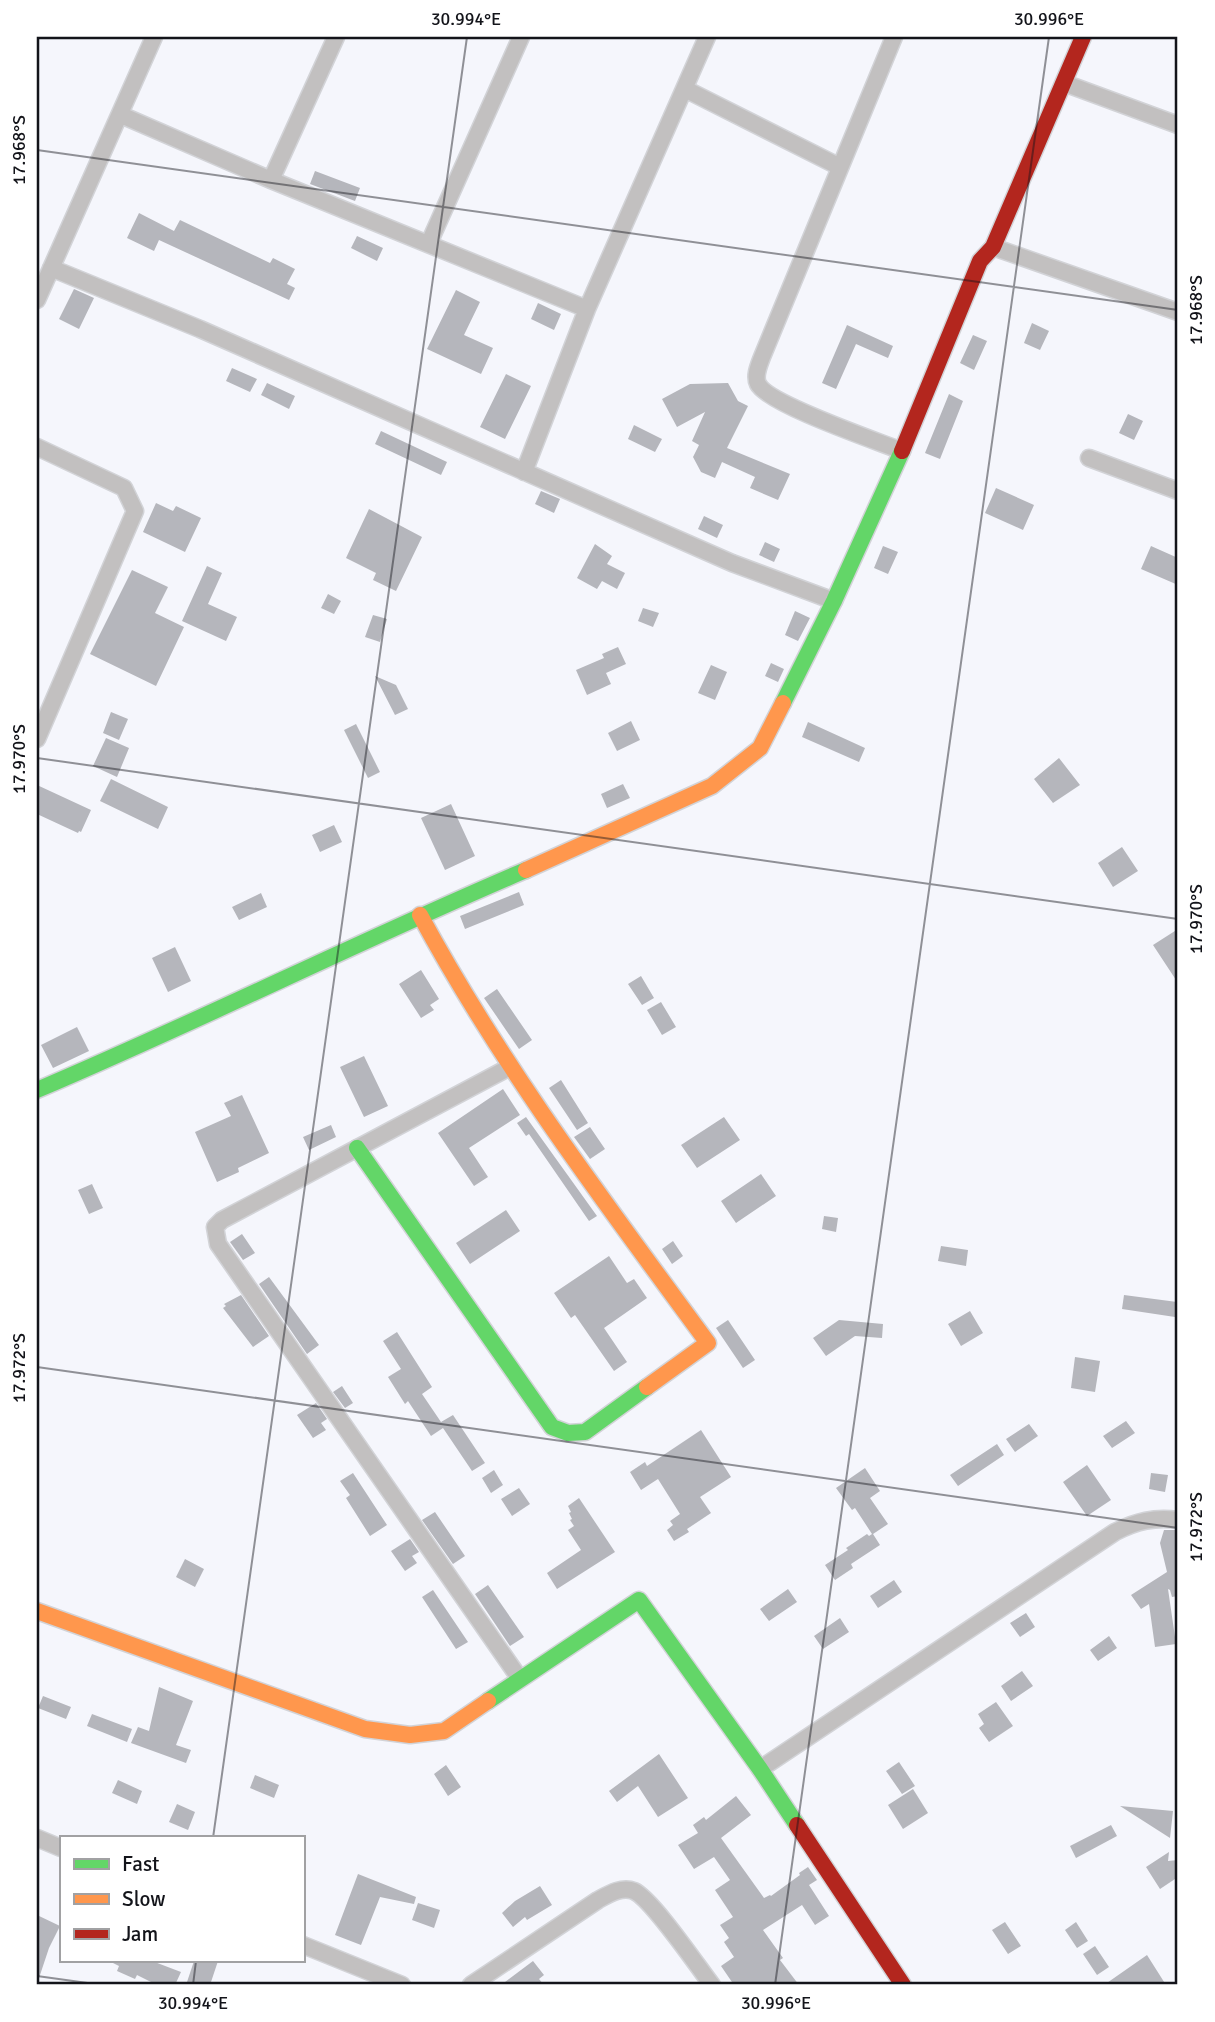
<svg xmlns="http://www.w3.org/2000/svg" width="1215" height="2022" font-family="Signika,sans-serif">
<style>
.building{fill:#b5b6bc}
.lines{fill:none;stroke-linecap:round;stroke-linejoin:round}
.street-casing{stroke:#d2d3d7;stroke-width:19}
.fast-casing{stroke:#d2d3d7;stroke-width:19}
.slow-casing{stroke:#d2d3d7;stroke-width:19}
.jam-casing{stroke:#d2d3d7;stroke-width:19}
.street{stroke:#c2c0c0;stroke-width:16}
.fast{stroke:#63d668;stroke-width:16}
.slow{stroke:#ff974d;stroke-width:16}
.jam{stroke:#b3261e;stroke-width:16}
.ticks{fill:none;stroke:#13141a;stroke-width:2;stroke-opacity:0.45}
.neatline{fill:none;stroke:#13141a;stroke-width:2.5}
.ticks-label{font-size:18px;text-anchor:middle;fill:#13141a}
</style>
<rect width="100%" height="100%" fill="#f5f6fc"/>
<path class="building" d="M315 171 360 188 355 201 310 184Z
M139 213 174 231 180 220 270 263 273 258 295 269 287 284 295 288 289 300 159 240 154 251 127 238Z
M357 236 383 248 377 261 351 248Z
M74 289 94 298 79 329 59 319Z
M456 290 480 302 464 335 493 348 481 374 427 349Z
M538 303 561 314 554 330 531 319Z
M1032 323 1049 331 1040 350 1024 343Z
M847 325 893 346 888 358 856 344 836 389 822 383Z
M973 335 987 341 974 370 960 363Z
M232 368 257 379 250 392 226 381Z
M506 374 531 386 505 439 480 427Z
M267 383 295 396 289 409 261 395Z
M728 383 738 401 748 406 727 448 790 474 778 500 750 488 755 477 722 462 715 478 701 472 693 457 699 445 692 441 705 412 677 427 662 399 690 384Z
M949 394 963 401 940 459 925 453Z
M1128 414 1143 421 1134 440 1119 433Z
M634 425 662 439 655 452 628 439Z
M381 431 447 462 441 475 375 444Z
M996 488 1034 505 1023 530 985 513Z
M541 491 560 499 554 513 535 504Z
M156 503 173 511 176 506 201 518 185 552 143 532Z
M369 509 422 537 396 591 373 580 376 573 346 558Z
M704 516 723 525 717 538 698 529Z
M765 542 780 549 774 562 759 555Z
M595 544 612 556 607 564 625 573 617 589 602 581 597 589 577 578Z
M883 546 898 552 888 574 874 568Z
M1151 546 1178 558V585L1141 569Z
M207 566 222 573 208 604 237 617 226 641 182 621Z
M132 570 168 587 155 613 184 627 156 686 90 654Z
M328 594 341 601 334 614 321 608Z
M643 608 659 613 653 627 638 621Z
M795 611 810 618 798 641 785 635Z
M373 615 387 619 380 642 365 637Z
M618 647 626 664 606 673 611 684 587 695 576 670 604 658 602 654Z
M771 663 784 669 778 682 765 676Z
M711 665 727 672 715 700 698 693Z
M375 676 396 685 408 709 395 715Z
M111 712 128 719 119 740 103 733Z
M631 721 640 740 617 751 608 733Z
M808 722 865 748 859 762 802 737Z
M356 724 380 772 368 778 344 730Z
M106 738 129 748 117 777 93 766Z
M1059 758 1080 785 1053 803 1034 779Z
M111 779 168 807 158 829 100 801Z
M623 784 630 798 607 808 601 794Z
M37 785 91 810 81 832 79 831 78 833 37 814Z
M451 804 475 856 445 870 421 818Z
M334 825 342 842 320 852 312 835Z
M1122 847 1138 871 1113 887 1098 863Z
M519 892 524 905 465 929 460 916Z
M261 893 267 907 239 920 232 907Z
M1178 929V983L1153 945Z
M175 947 191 981 168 992 152 958Z
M421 970 439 999 430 1005 434 1010 421 1018 399 984Z
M641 976 654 998 642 1005 628 984Z
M497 989 532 1040 519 1049 484 998Z
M661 1002 676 1027 662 1035 647 1010Z
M77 1027 89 1051 53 1068 41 1045Z
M364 1056 388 1106 364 1117 340 1067Z
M561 1080 588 1123 577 1130 549 1088Z
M503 1089 520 1115 469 1148 488 1177 474 1186 438 1133Z
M242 1095 269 1153 238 1168 239 1172 217 1182 195 1132 231 1116 224 1103Z
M526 1117 597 1216 589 1221 529 1134 526 1136 517 1123Z
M724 1117 740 1140 697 1168 681 1145Z
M331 1125 336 1137 309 1150 303 1137Z
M590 1127 605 1149 590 1159 574 1137Z
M761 1174 776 1196 736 1223 721 1201Z
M92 1184 103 1208 89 1214 78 1190Z
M506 1210 520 1231 470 1264 456 1243Z
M824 1216 838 1218 836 1232 822 1229Z
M242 1234 255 1253 243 1260 230 1242Z
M673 1241 683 1256 672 1264 662 1249Z
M941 1246 968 1250 966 1266 938 1261Z
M609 1256 627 1283 634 1279 647 1298 604 1328 627 1362 614 1371 575 1315 571 1318 554 1293Z
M269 1277 319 1345 307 1354 259 1284Z
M241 1295 269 1336 253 1347 223 1308 226 1306 224 1304Z
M1124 1295 1177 1302 1175 1317 1122 1309Z
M970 1311 983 1333 961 1346 948 1324Z
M728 1320 755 1360 743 1368 716 1328Z
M839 1320 883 1324 882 1338 855 1336 826 1356 813 1338Z
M397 1332 432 1387 422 1394 441 1422 453 1415 485 1463 472 1471 443 1428 431 1436 408 1401 405 1404 388 1377 401 1369 383 1341Z
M1075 1357 1100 1361 1095 1392 1071 1388Z
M342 1386 353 1403 345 1408 333 1392Z
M316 1403 327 1419 321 1423 326 1430 313 1438 297 1415Z
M1126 1421 1135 1433 1112 1448 1103 1436Z
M1029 1424 1038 1436 1015 1452 1006 1439Z
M701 1430 731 1477 700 1497 711 1513 687 1529 689 1532 674 1541 667 1530 673 1525 670 1521 680 1514 658 1479 641 1490 630 1472 645 1462 647 1466Z
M997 1444 1004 1455 958 1486 950 1475Z
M1087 1465 1111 1500 1087 1516 1063 1482Z
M865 1468 880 1491 870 1498 888 1524 873 1534 880 1545 851 1564 853 1568 835 1580 825 1565 848 1550 846 1548 867 1534 869 1536 872 1534 855 1508 852 1510 836 1488Z
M494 1470 503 1485 491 1493 482 1478Z
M353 1473 387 1525 370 1536 346 1498 350 1495 340 1481Z
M1151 1473 1168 1475 1165 1492 1149 1489Z
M519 1488 530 1504 512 1516 501 1499Z
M579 1498 615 1552 557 1589 547 1573 581 1550 568 1530 574 1526 570 1520 572 1519 569 1513 571 1512 568 1506Z
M435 1512 465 1556 453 1564 422 1520Z
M1164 1530H1178V1596L1172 1597 1170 1590 1168 1589 1176 1644 1155 1647 1149 1604 1141 1609 1131 1595 1167 1572 1160 1543Z
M410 1539 419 1552 412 1556 417 1563 405 1571 391 1551Z
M185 1559 204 1569 195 1587 176 1577Z
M894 1580 902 1592 878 1608 870 1596Z
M488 1585 524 1637 510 1646 475 1594Z
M788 1589 797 1602 769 1621 760 1609Z
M433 1590 468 1642 456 1649 422 1597Z
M1026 1613 1035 1627 1020 1637 1010 1623Z
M840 1618 849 1632 823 1649 814 1636Z
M1109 1636 1117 1648 1098 1661 1090 1650Z
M1022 1671 1033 1686 1011 1701 1001 1686Z
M159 1687 193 1701 176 1745 191 1750 186 1763 131 1743 138 1727 149 1731Z
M43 1696 71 1707 66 1719 38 1708Z
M996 1702 1013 1726 989 1742 979 1728 984 1724 978 1714Z
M92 1714 132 1729 127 1742 87 1726Z
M659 1754 688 1798 658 1817 638 1786 617 1802 609 1791Z
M899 1762 915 1786 902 1794 886 1771Z
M446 1765 461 1787 448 1796 434 1774Z
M255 1775 279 1785 274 1798 250 1788Z
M118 1780 142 1791 137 1804 112 1793Z
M913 1789 928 1813 903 1829 888 1805Z
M736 1796 751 1815 721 1838 764 1898 770 1895 771 1896 800 1875 799 1873 808 1867 817 1880 809 1885 829 1916 815 1925 802 1905 763 1930 783 1958 780 1960 799 1985H734L721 1966 734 1957 724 1942 729 1938 720 1925 733 1917 715 1890 730 1880 714 1857 694 1869 678 1845 698 1833 693 1825 704 1817 706 1820Z
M177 1804 195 1812 188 1830 169 1822Z
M1120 1806 1173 1811 1170 1838Z
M1111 1825 1117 1836 1076 1858 1070 1846Z
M1169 1852 1168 1861 1178 1860V1877L1160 1889 1146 1867Z
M358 1874 416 1897 414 1904 380 1897 361 1945 335 1935Z
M540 1886 552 1905 527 1920 525 1917 513 1927 502 1913 515 1901Z
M418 1903 440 1910 434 1928 412 1920Z
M37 1915 60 1926 49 1948 39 1978 37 1977Z
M1005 1922 1021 1946 1008 1954 992 1930Z
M1076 1922 1088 1941 1077 1948 1065 1930Z
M1095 1946 1109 1967 1097 1975 1083 1954Z
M1147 1955 1166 1985H1104Z
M109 1961H152L181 1972 175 1985H157L137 1975 135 1979 117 1971 119 1966Z
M194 1961H218L210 1985H186Z
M533 1961 544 1975 539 1979 544 1985H501Z"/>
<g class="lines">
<g class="street-casing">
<path id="street" d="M894 37 762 357C759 365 754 376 758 384 768 404 877 441 902 451
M1064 83 1178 125
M685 89 840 167
M121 115 271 180 587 309
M271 180 336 37
M429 243 521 37
M993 247 1178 312
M51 268 200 329 732 563 834 601
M37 300 154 37
M37 447 124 488 135 511 37 739
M1089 458 1178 491
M524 472 587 309 707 37
M508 1068 222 1220 215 1227 218 1244 520 1679
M760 1769 1115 1532C1137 1521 1154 1517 1178 1520
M37 1838 61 1848
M303 1945 402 1985
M471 1985 598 1900C609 1894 622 1886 634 1891 652 1899 698 1967 712 1985"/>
</g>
<g class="fast-casing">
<path id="fast" d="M783 703 834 601 902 451
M37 1090C202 1020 361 940 526 870
M357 1148 552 1427 568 1433 585 1432 647 1387
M488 1701 639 1600 760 1769 797 1825"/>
</g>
<g class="slow-casing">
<path id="slow" d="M526 870 712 786 760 748 783 703
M420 915C502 1067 606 1204 708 1343L647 1387
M37 1611 365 1729 410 1735 444 1731 488 1701"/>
</g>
<g class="jam-casing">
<path id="jam" d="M902 451 980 261 993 247 1083 37
M797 1825 903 1985"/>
</g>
<use href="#street" class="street"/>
<use href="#fast" class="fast"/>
<use href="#slow" class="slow"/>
<use href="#jam" class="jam"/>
</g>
<path class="ticks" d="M37 150 1178 310M37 758 1178 919M37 1367 1178 1528M213 1838 467 37M37 1976 102 1985M193 1985 196 1961M775 1985 1049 37"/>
<rect width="1215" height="2022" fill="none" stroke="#ffffff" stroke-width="77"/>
<rect x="60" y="1836" width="245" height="126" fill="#ffffff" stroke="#a1a1a3" stroke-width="2"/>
<rect x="74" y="1859" width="35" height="10" fill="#63d668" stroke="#a1a1a3" stroke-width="2"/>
<text x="122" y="1871" font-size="21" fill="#13141a">Fast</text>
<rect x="74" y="1894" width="35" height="10" fill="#ff974d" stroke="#a1a1a3" stroke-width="2"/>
<text x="122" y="1906" font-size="21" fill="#13141a">Slow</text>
<rect x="74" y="1929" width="35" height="10" fill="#b3261e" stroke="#a1a1a3" stroke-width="2"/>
<text x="122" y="1941" font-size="21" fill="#13141a">Jam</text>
<rect x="38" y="38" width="1138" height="1945" class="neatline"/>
<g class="ticks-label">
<text x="466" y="25">30.994°E</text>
<text x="1049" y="25">30.996°E</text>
<text transform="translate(19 150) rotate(-90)" y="6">17.968°S</text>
<text transform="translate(1196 310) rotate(-90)" y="6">17.968°S</text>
<text transform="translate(19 759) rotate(-90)" y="6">17.970°S</text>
<text transform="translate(1196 919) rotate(-90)" y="6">17.970°S</text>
<text transform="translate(19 1368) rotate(-90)" y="6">17.972°S</text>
<text transform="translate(1196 1527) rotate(-90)" y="6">17.972°S</text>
<text x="193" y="2009">30.994°E</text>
<text x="776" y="2009">30.996°E</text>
</g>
</svg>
